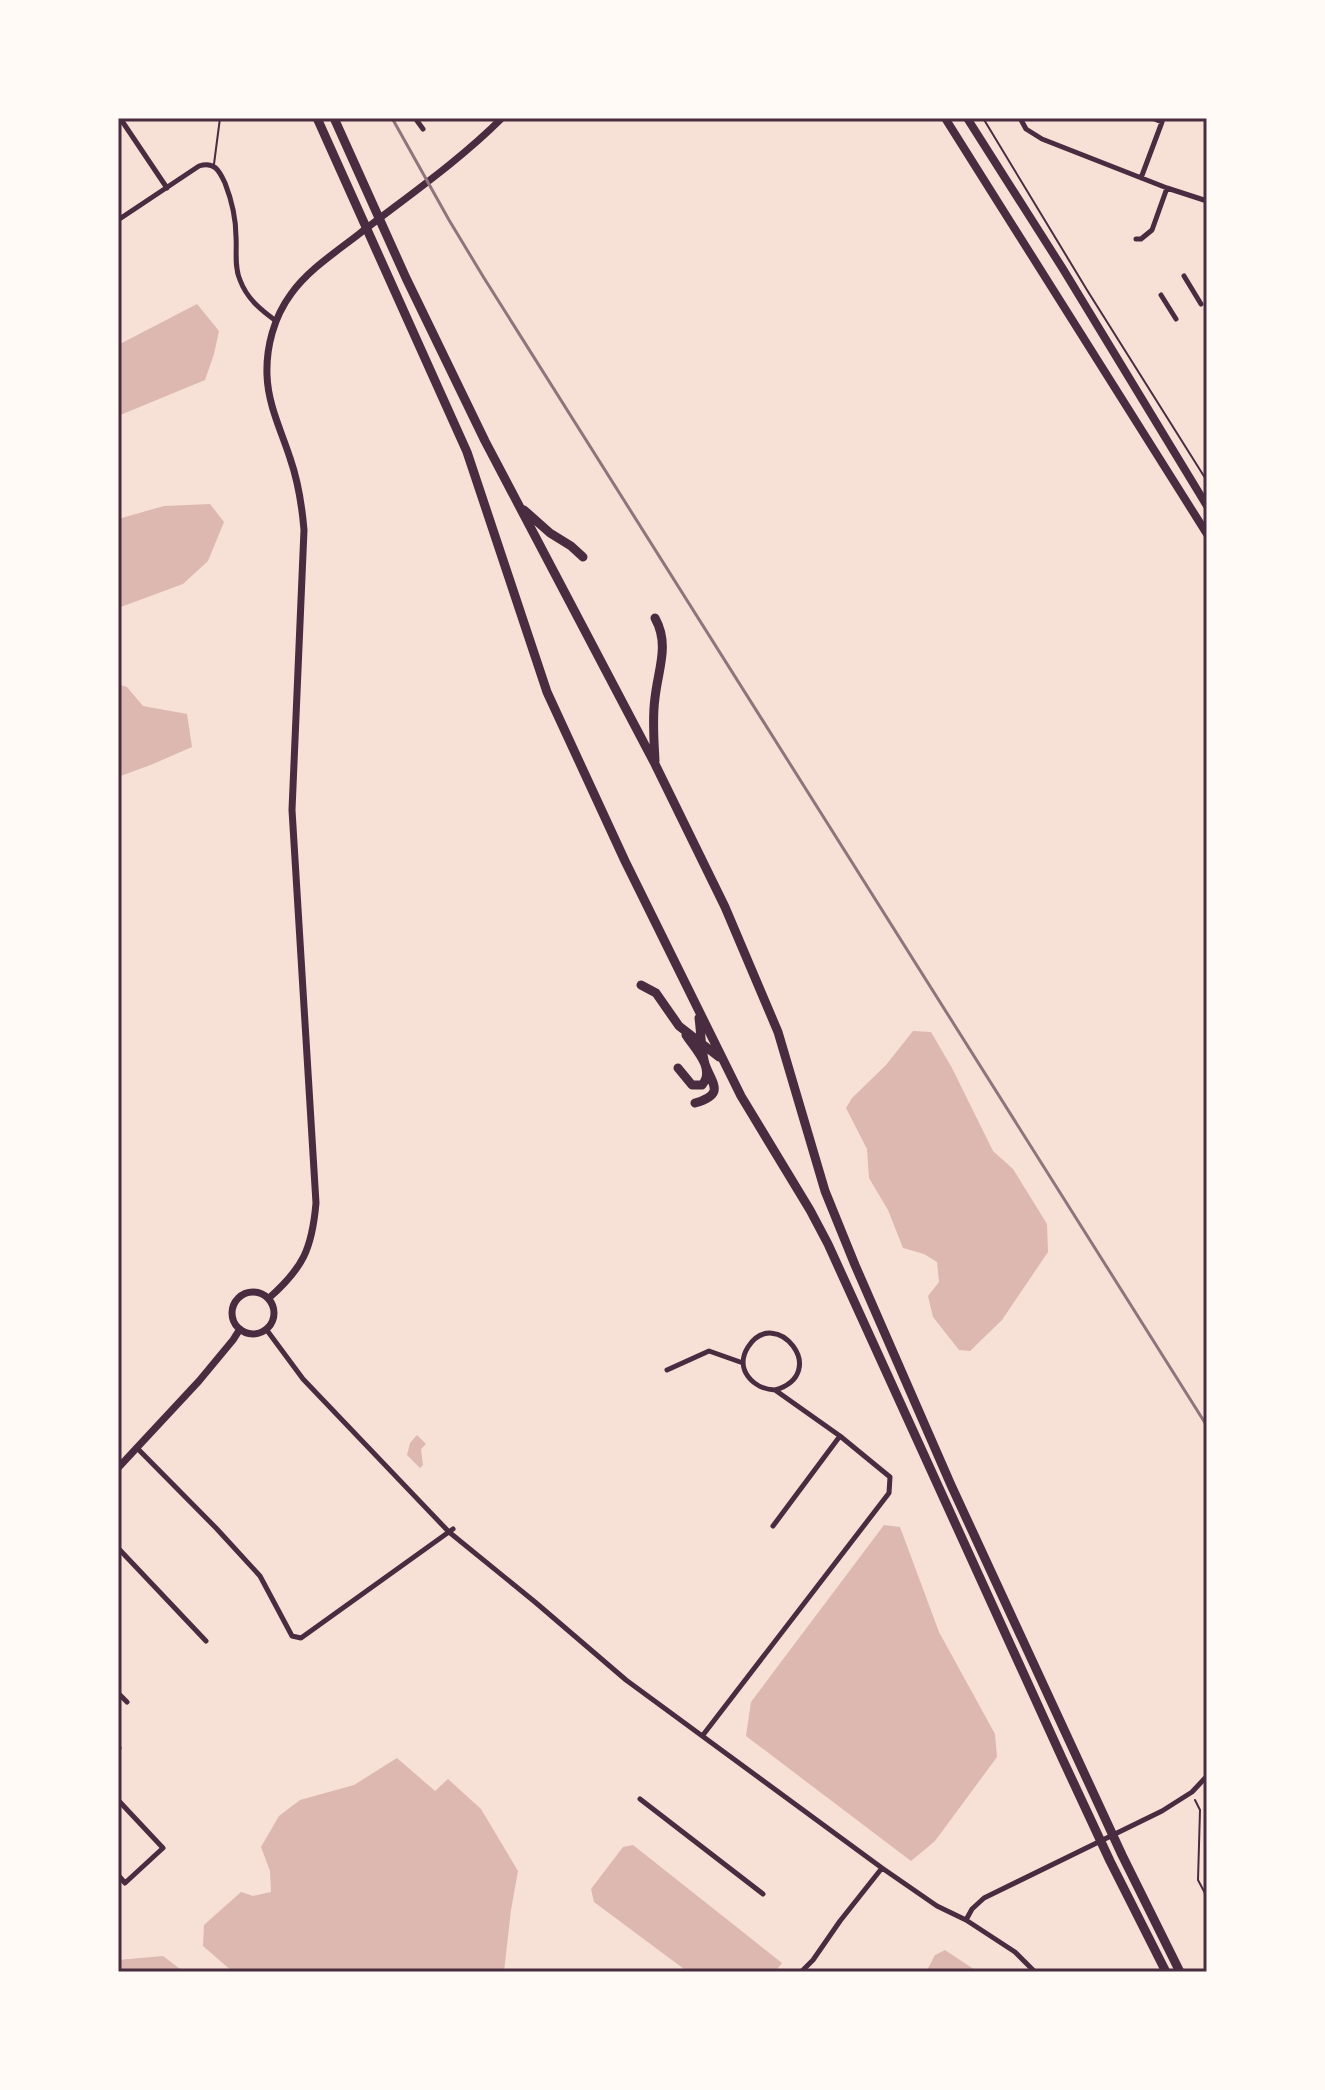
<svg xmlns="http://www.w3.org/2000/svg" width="1325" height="2090" font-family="'Public Sans',sans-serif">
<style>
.water{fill:#dcb8b0}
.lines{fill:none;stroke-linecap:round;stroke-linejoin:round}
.path{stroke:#4a2c40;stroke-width:2}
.service{stroke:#4a2c40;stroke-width:2}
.minor{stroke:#4a2c40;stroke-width:5}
.secondary{stroke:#4a2c40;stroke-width:7}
.primary{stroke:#4a2c40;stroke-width:8}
.motorway{stroke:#4a2c40;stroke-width:9}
.rail{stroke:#8f747c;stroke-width:3}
.neatline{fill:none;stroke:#4a2c40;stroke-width:3}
</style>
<rect width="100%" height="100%" fill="#f7e1d7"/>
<path class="water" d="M197 304 219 331 214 354 205 380 118 416V345Z
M210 504 224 522 208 561 183 584 118 608V519L164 506Z
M118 684 127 687 143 706 187 714 192 747 153 764 118 777Z
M913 1031 931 1032 952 1068 993 1151 1013 1169 1047 1224 1048 1252 1002 1320 970 1351 959 1350 933 1317 928 1296 939 1282 937 1262 924 1254 903 1248 888 1210 869 1178 867 1149 846 1108 852 1098 886 1065Z
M417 1435 426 1444 421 1449 423 1465 420 1468 407 1455 410 1443Z
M884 1525 900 1527 939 1632 995 1734 997 1757 935 1841 911 1861 746 1736 751 1702Z
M397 1758 435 1791 448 1779 481 1809 518 1871 511 1910 504 1972H233L203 1946 204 1925 241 1892 253 1896 271 1892 270 1871 261 1847 279 1816 300 1800 354 1785Z
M633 1845 782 1963 775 1972H688L594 1902 591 1889 623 1847Z
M945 1950 978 1972H926L935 1955Z
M163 1956 184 1972H118V1960Z"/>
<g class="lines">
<path class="path" d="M983 118 1087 290 1207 481
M1195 1800 1200 1810 1198 1880 1207 1897"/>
<path class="service" d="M214 164 220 118"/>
<path class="minor" d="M120 118 167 188
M415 118 423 129
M1020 118 1026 129 1042 139 1167 188 1207 201
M1141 178 1162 122 1152 118
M118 220 199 166C214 161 219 170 225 183 232 201 236 218 236 237 237 251 234 267 240 280 247 299 261 310 276 321
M1136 239H1141L1152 230 1167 188
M1184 276 1201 304
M1161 295 1176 319
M266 1329 303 1379 449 1532 535 1602 626 1680 882 1868 937 1906 966 1920 1015 1952 1035 1972
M667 1370 709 1351 743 1363
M137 1448 216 1528 260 1576 292 1636 301 1638 453 1529
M773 1526 840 1436
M118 1548 206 1641
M118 1693 127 1702
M703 1735 889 1493 890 1477 840 1436 775 1390C753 1389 734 1369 748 1347 775 1304 832 1373 775 1390
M118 1747 119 1748
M640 1799 763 1894
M118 1800 163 1848 125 1883 118 1875
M966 1920 972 1909 984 1898 1162 1811 1192 1792 1207 1776
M801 1972 813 1960 840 1921 882 1868"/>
<path class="secondary" d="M232 1313a21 21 0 1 1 42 0a21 21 0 1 1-42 0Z
M269 1298C303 1268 312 1249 316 1203L292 810 304 530C302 506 298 481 290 458 281 430 268 405 267 375 266 347 274 317 291 294 308 270 336 252 359 234 408 196 459 161 502 118
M118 1468 199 1381 233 1340 240 1329"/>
<path class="primary" d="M945 118 1207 534
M967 118 1063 269 1207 506"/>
<path class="motorway" d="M317 118 467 452 547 692 625 861 741 1096 810 1210 828 1244 1062 1758 1110 1861 1166 1972
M334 118 406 278 485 441 655 764 725 907 778 1032 825 1191 855 1265 951 1485 1122 1855 1180 1972
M524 510 550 533 571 546 583 557
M655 761C654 740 652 719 655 698 658 669 670 645 655 618
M641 985 656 993 679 1026 719 1057
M678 1068 692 1085H702C716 1069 695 1049 686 1035
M695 1103C726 1094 712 1084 705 1064 701 1050 701 1033 699 1018"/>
<path class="rail" d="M392 118 449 220 484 278 1207 1426"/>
</g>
<rect width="1325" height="2090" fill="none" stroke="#fffaf5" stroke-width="240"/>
<rect x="120" y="120" width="1085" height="1850" class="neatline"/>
</svg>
